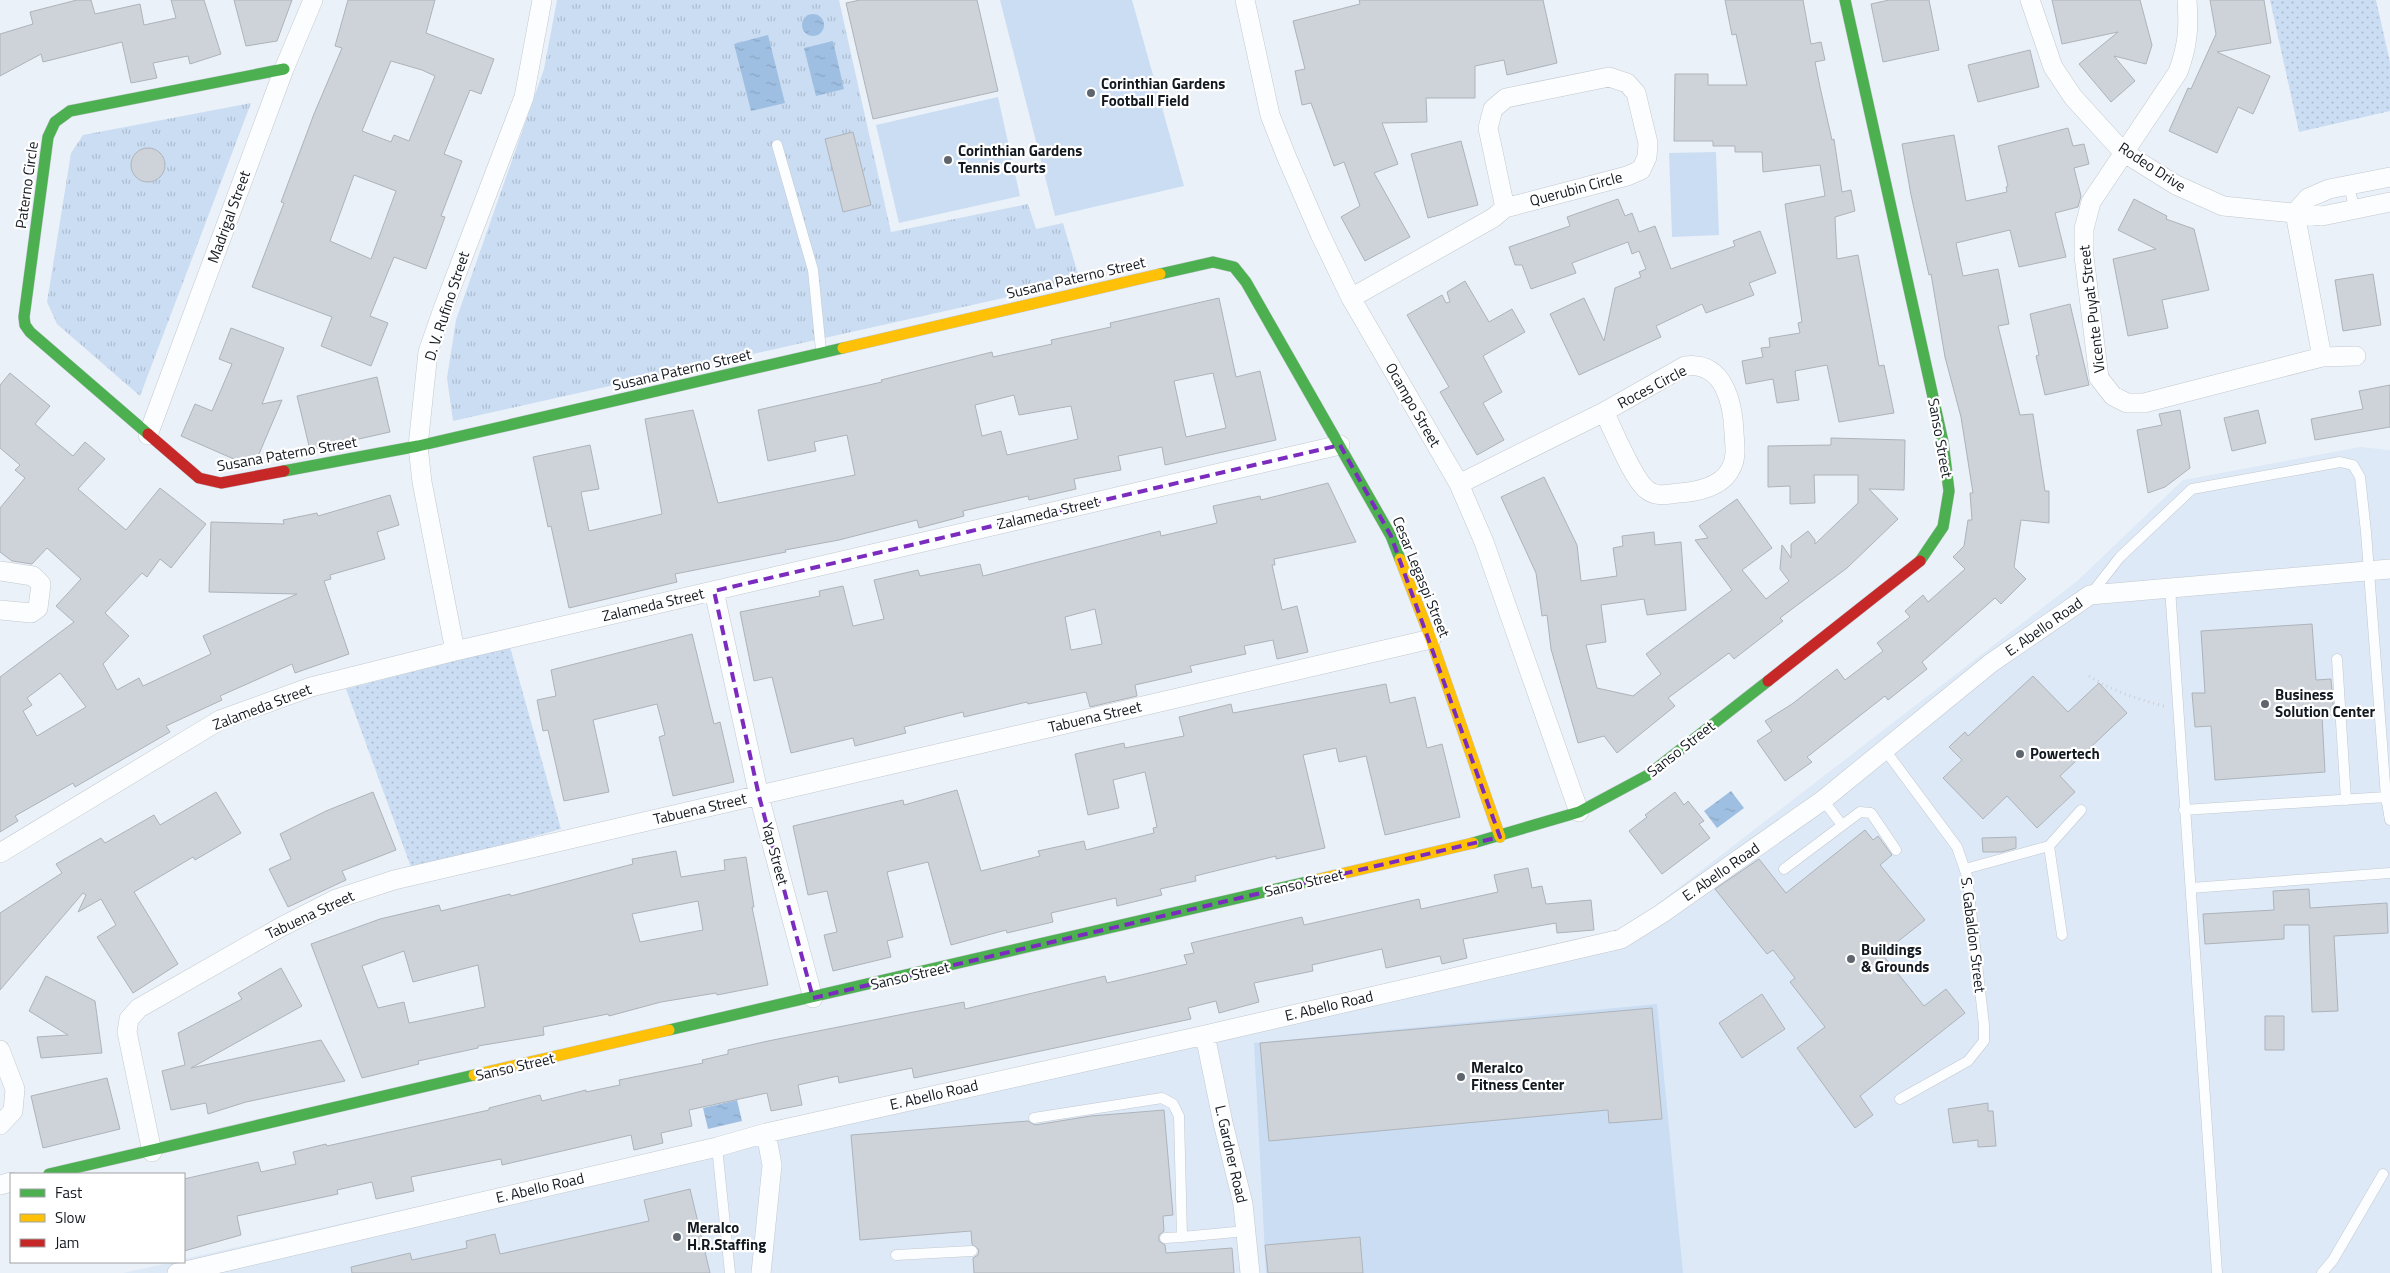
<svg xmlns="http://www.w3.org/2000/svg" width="2390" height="1273" font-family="'Titillium Web',sans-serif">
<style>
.built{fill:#dde9f7}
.grass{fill:url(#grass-dots)}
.park{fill:url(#park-tufts)}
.garden{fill:#cbddf3}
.water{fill:url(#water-ripples)}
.building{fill:#ced3da;stroke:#adb3b9;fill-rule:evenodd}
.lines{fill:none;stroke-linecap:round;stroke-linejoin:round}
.lane-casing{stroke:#c2c8cf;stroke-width:11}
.street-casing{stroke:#c2c8cf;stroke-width:20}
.fast-casing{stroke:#c2c8cf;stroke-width:12}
.slow-casing{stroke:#c2c8cf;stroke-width:12}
.jam-casing{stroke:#c2c8cf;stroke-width:12}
.path{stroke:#cdcfd2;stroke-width:3;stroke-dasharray:1 4;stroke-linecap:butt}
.lane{stroke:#fcfdfe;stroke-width:10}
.street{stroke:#fcfdfe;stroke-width:19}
.fast{stroke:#4caf50;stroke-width:11}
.slow{stroke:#ffc107;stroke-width:11}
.jam{stroke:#c62828;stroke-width:11}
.marked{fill:none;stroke:#7b2cbf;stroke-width:4;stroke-dasharray:10 6;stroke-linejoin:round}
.poi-dot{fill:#5f656c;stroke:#fff;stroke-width:2}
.labels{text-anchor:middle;stroke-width:4.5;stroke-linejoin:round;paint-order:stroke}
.poi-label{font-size:15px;font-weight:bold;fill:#131920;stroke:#fff;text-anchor:start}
.street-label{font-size:15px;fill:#131920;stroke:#fff}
</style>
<defs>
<pattern id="grass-dots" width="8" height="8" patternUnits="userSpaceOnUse" patternTransform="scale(1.25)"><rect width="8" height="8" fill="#cbddf3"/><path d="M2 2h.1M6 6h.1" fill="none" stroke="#adbdd0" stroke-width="1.8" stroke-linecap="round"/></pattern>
<pattern id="park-tufts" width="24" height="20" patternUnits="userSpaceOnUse" patternTransform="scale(1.25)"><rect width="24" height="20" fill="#cbddf3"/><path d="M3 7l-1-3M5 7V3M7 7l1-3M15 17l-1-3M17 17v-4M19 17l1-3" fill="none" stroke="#adbdd0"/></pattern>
<pattern id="water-ripples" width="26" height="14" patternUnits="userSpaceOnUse" patternTransform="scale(1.25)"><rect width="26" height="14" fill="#9fbfe2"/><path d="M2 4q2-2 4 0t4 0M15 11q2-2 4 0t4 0" fill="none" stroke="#88a4c2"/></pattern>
</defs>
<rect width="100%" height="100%" fill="#ebf1f8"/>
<path class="built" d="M2360 447 2390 450V1273H123L173 1262H184V1259L1616 936 2077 581 2183 480Z"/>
<path class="grass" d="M2270 0H2376L2390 62V111L2299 132Z
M510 647 561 829 412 870 346 689Z"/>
<path class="park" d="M557 0H839L891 232 1028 204 1036 229 1063 223 1080 281 453 421 447 378 456 320 544 69Z
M251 103 140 396 57 324 47 302 71 153 83 135Z"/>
<path class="garden" d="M1000 0H1132L1184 186 1055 216Z
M998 97 1020 196 899 223 876 125Z
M1716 152 1719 235 1672 237 1669 153Z
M1657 1004 1683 1273H1266L1254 1043Z"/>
<path class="water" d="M802 25a11 11 0 1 1 22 0a11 11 0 1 1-22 0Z
M768 35 785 103 751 111 734 44Z
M833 41 844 89 816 96 804 48Z
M1731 791 1744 808 1717 828 1704 811Z
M737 1100 742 1121 708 1129 703 1108Z"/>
<path class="building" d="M77 0H91L95 14 140 4 144 25 176 18 171 0H204L221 54 190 64 188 56 153 63 157 78 131 83 122 42 43 62 41 54 0 76V34L33 24 30 12Z
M234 0H292L277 41 246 46Z
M348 0H435L426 33 494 59 481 94 470 90 444 154 462 161 441 216 445 217 426 269 394 257 370 316 388 323 371 366 321 346 332 317 252 287 284 203 281 202 314 114 342 48 335 46ZM391 61 422 70 435 76 409 141 394 135 391 142 362 131ZM354 175 396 191 371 259 330 241Z
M860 0H977L998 91 873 119 846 3Z
M1359 0H1543L1557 63 1507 75 1504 60 1475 66V98H1426L1427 122 1382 123 1398 164 1374 173 1410 237 1365 261 1341 217 1360 206 1344 162 1334 166 1311 103 1302 105 1295 71 1305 69 1293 21 1360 4Z
M1725 0H1803L1811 44 1821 42 1825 60 1815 62 1820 87 1832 140 1834 139 1842 192 1851 190 1855 211 1835 217 1837 259 1858 255 1879 366 1884 365 1894 413 1839 422 1827 365 1795 371 1799 400 1777 403 1773 379 1746 384 1742 361 1763 357 1761 348 1770 347 1769 338 1800 333 1798 323 1802 322 1785 204 1825 196 1820 165 1763 172 1762 152H1735V146H1713V141H1674L1675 74H1708V85H1747L1736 34 1732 35Z
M1889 0H1929L1939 50 1883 62 1871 4Z
M2052 0H2140L2152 45 2146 64 2114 56 2135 81 2111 102 2079 64 2118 32 2062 44Z
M2210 0H2264L2271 43 2217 52 2270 76 2253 114 2238 107 2217 153 2169 131 2188 88 2191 89 2216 34Z
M2030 50 2039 87 1978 102 1968 65Z
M2068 128 2073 146 2084 144 2089 164 2074 168 2081 196 2078 207 2055 213 2066 257 2019 267 2010 230 1956 243 1963 276 1998 269 2009 324 1998 326 2020 415 2033 414 2045 491H2049V523L2021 520 2014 567 2026 579 2001 604 1995 598 1922 662 1927 669 1888 700 1885 696 1807 757 1812 762 1785 781 1757 741 1772 731 1765 721 1792 704 1837 669 1845 680 1883 651 1877 643 1910 617 1905 611 1923 595 1928 602 1965 569 1953 557 1964 546 1968 520H1972L1970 493H1973L1961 417 1945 357 1931 274 1929 275 1911 195 1902 144 1954 135 1966 201 2007 192 2006 187 2008 186 1998 146Z
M853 132 871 205 843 212 825 139Z
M1461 141 1478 205 1428 218 1411 154Z
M131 165a17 17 0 1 1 34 0a17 17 0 1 1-34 0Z
M1618 199 1625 216 1632 213 1639 232 1655 226 1671 269 1735 246 1733 241 1760 231 1776 273 1749 283 1754 295 1706 313 1702 304 1656 326 1661 337 1579 375 1550 314 1584 298 1604 341 1615 288 1641 277 1639 272 1646 269 1639 251 1632 254 1628 242 1572 263 1576 273 1531 289 1522 265H1515L1509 247 1570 226 1567 217Z
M2134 199 2167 216 2166 219 2194 229 2209 290 2162 300 2168 328 2128 336 2113 259 2156 249 2118 230Z
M2373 274 2381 325 2343 331 2335 280Z
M1465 281 1489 322 1512 309 1525 332 1483 356 1502 392 1483 403 1504 440 1477 455 1440 392 1449 387 1407 315 1442 295 1446 303 1450 302 1447 292Z
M1219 298 1236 377 1260 371 1276 440 1165 465 1162 447 1118 456 1121 470 1074 479 1076 489 1029 500 1028 496 963 511 964 516 919 528 917 520 839 540 785 550 786 552 675 574 677 582 569 608 551 526 548 527 533 457 590 445 599 489 581 492 589 531 662 514 645 419 693 410 718 503 855 475 847 435 814 442 816 451 768 461 758 410 882 382 881 380 992 352 993 357 1052 344 1051 340 1111 327 1110 323ZM1213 373 1226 428 1186 437 1174 381ZM1014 395 1019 415 1071 406 1078 439 1007 455 1001 431 982 436 975 405Z
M2070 304 2089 385 2045 395 2036 356 2039 355 2030 314Z
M231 328 284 348 262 404 282 400 256 461 243 463 181 436 195 404 212 411 232 364 219 359Z
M10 373 50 406 35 424 73 456 85 442 105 459 78 489 126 530 160 488 206 524 171 568 160 559 147 577 142 573 105 613 129 636 103 664 117 690 139 678 143 686 211 654 203 636 297 594 209 592 211 522 284 524 283 520 317 513 318 516 390 495 399 525 377 532 385 559 330 575 331 579 324 581 349 654 295 673 292 664 220 696 222 700 166 726 170 732 75 787 73 783 15 816 18 821 0 832V677L74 622 56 606 81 579 47 548 32 564 12 561 0 552V508L25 478 15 470 20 465 0 448V385ZM60 673 86 707 37 736 23 711 32 705 27 698Z
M377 377 390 432 310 450 297 396Z
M2390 385V427L2315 440 2311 419 2363 409 2359 391Z
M2180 410 2190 468 2165 487 2148 493 2137 430 2162 425 2159 414Z
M2258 410 2266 443 2232 451 2224 418Z
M1831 438 1905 440 1904 490 1869 489 1898 519 1847 568 1780 618 1783 621 1734 659 1729 653 1668 698 1675 706 1617 753 1604 736 1578 743 1551 649 1547 615 1542 616 1536 573 1501 497 1544 477 1577 545 1581 581 1617 576 1613 548 1623 546 1622 536 1654 532 1655 545 1681 542 1686 610 1647 615 1644 599 1601 605 1606 642 1586 645 1597 688 1633 696 1661 674 1646 654 1732 590 1695 540 1708 538 1699 526 1737 499 1772 548 1742 570 1766 599 1789 581 1780 569 1782 545 1791 558V544L1808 531 1815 540V544L1858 503V475H1814L1815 503 1790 504V486L1768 487V446L1831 445Z
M1328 483 1356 542 1274 559 1275 565H1272L1282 610 1297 606 1308 652 1277 659 1273 640 1244 646 1246 654 1190 666 1192 672 1135 685 1137 696 1090 707 1086 692 1028 704 1027 702 964 717 963 712 904 727 906 733 855 746 853 738 791 753 772 677 754 681 740 612 820 596 819 591 843 586 853 626 884 619 874 580 918 570 920 576 980 564 983 576 1160 531 1161 536 1217 523 1213 506 1260 496 1261 500ZM1095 609 1102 644 1071 650 1065 617Z
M2312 624 2316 680 2331 679 2334 715 2322 716 2325 772 2215 780 2211 726 2195 727 2192 693H2205L2201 631Z
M692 634 714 724 720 722 734 782 673 796 659 737 665 735 657 704 593 720 609 792 564 801 548 730 543 731 537 700 556 696 551 670Z
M2033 676 2068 712 2099 683 2127 713 2060 776 2075 792 2037 828 2007 796 1983 819 1943 778 1962 760 1949 747 1965 732 1968 736Z
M1386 684 1390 703 1415 697 1427 748 1442 744 1460 817 1385 835 1366 756 1339 762 1336 748 1303 755 1325 848 1276 859V856L1195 876 1196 881 1160 889 1162 895 1117 906 1116 898 1051 913 1053 922 1007 933 1006 930 951 945 928 862 887 872 903 937 887 941 891 957 833 971 824 935 837 932 827 891 808 895 793 826 903 800 904 805 957 790 981 871 1040 856 1038 851 1084 841 1086 850 1154 833 1153 828 1157 827 1145 772 1113 780 1119 808 1088 815 1075 754 1124 743 1125 748 1184 736 1179 717 1231 704 1233 713Z
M216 792 241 833 195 860 193 857 134 892 178 964 133 993 97 937 116 925 101 899 78 912 86 895 83 893 0 990V913L62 873 56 864 101 838 105 843 154 815 160 825Z
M373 792 396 850 342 871 346 880 288 907 269 869 291 859 280 834 326 811Z
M1675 792 1684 805 1688 801 1704 821 1699 824 1710 838 1662 874 1629 831 1647 817 1645 815Z
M1865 830 1873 840 1878 836 1892 855 1880 865 1925 920 1882 954 1924 1006 1946 989 1965 1013 1860 1096 1873 1115 1855 1128 1797 1048 1825 1027 1790 982 1795 978 1773 950 1767 954 1715 889 1759 859 1786 893Z
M2016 837V848L2002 852H1983L1982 838Z
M676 851 681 877 725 870 724 860 746 857 754 907H752L768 985 717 995 716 993 661 1002 609 1016 608 1014 543 1027 544 1035 478 1046V1048L418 1061 419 1064 362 1078 311 944 380 919 439 905 441 911 510 894 511 896 633 864 632 859ZM698 901 703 930 640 942 632 914ZM404 951 413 982 478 965 485 1007 409 1023 404 1002 378 1008 362 966Z
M1528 868 1532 888 1542 886 1546 904 1591 900 1594 930 1557 933 1556 923 1463 939 1467 958 1442 964 1440 956 1386 968 1382 949 1312 965 1313 971 1254 983 1259 1002 1219 1013 1216 1001 1188 1008 1191 1019 914 1078 912 1068 839 1083 838 1076 798 1085 802 1105 771 1111 767 1093 689 1110 692 1126 661 1133 663 1143 634 1150 631 1135 502 1165 501 1159 411 1177 414 1191 376 1199 372 1182 337 1190 338 1194 237 1216 241 1235 184 1251V1179L258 1162 261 1172 296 1164 293 1152 326 1144 327 1146 489 1110V1108L540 1095 542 1101 586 1090V1092L620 1085 619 1080 703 1063 702 1060 728 1054V1050L768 1041 964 1002 965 1009 1105 976 1107 983 1187 964 1184 955 1194 953 1191 943 1302 917 1304 925 1419 899 1421 909 1498 892 1494 875Z
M2309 889 2310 908 2387 903 2388 933 2334 936 2338 1011 2312 1012 2309 925H2284V939L2205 944 2203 914 2274 910 2273 891Z
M281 968 302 1006 191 1068 321 1040 345 1081 246 1102 208 1114 206 1103 171 1110 162 1071 185 1065 178 1033 242 999 238 993Z
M46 976 95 1001 102 1053 41 1058 37 1037 68 1035 29 1011Z
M1762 994 1785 1029 1742 1058 1719 1023Z
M1652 1008 1662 1119 1609 1123 1608 1110 1269 1141 1260 1043Z
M2265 1016H2284V1050H2265Z
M107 1078 120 1129 43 1148 31 1096Z
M1988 1103V1111H1993L1996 1146 1978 1147V1140L1953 1143 1948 1109Z
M1164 1110 1173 1215 1163 1216 1164 1231 1159 1235V1241L1165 1245 1166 1253 1232 1248 1234 1273H974L973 1258 978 1255 979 1250 972 1244 971 1231 860 1240 851 1135 1028 1121 1035 1125 1091 1116Z
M690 1189 710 1273H352L351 1267 410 1253 412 1260 467 1248 466 1241 495 1234 500 1254 649 1221 644 1200Z
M1360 1237 1363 1273H1268L1265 1245Z"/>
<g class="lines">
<g class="lane-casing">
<path id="lane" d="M777 145 813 270 821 351
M2349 185 2354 208
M2170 588 2217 1273
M2091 594 2120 557 2192 489 2340 462 2353 465 2360 477 2366 532 2386 797 2390 820
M2337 659 2346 800
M1885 750 1957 847 1967 876 1984 1025V1041L1968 1061 1900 1099
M1823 800 1842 825
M2184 810 2386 797
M2049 846 2062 935
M1784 869 1860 812 1871 813 1896 850
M1965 869 2049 846 2081 810
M2191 888 2390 873
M1034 1118 1162 1098 1173 1104 1179 1116 1182 1237 1246 1231
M717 1147 730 1273
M1165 1238 1182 1237
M896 1255 972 1251
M2322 1273 2333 1260 2383 1174"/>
</g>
<g class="street-casing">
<path id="street" d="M1245 0 1270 115 1287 158 1320 234 1351 298 1459 484 1484 542 1579 812
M2030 0 2053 67 2073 97 2123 152 2176 185 2223 206 2322 216 2390 202
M2187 0C2189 28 2188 45 2178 72L2091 202 2084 229V256L2099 378 2113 396 2127 403H2144L2322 357 2356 356
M2295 213 2322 357
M2295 213 2308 198 2329 189 2390 177
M1351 298 1493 218 1505 208 1627 176 1641 170 1647 157 1648 143 1636 93 1627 83 1609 77 1506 98 1493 109 1488 128 1505 208
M148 435 284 69 313 0
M1459 484 1604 412 1685 366C1724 361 1733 403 1734 433 1735 446 1737 459 1730 470 1721 487 1696 492 1679 493 1668 494 1656 498 1646 489 1632 477 1614 431 1604 412
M0 571 33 576 41 584 38 608 31 613 0 610
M714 591 759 796 813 998
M455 651 422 482 418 446 428 352 443 309 524 97 542 0
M0 853 220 720 311 687 455 651 1340 445
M1205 1035 1223 1123 1243 1204 1250 1273
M0 1050 15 1089 13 1111 0 1125
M152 1152 127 1032 129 1019 139 1008 281 927 336 899 394 880 1431 639
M0 1185 11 1182
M177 1273 717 1147 766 1133 1205 1035 1621 939 1661 914 1823 800 1991 663 2090 595 2390 569
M761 1273 772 1165 766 1133"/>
</g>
<g class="fast-casing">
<path id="fast" d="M1845 0 1943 442 1949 491 1943 527 1920 561
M1160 274 1213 262 1234 267 1246 282 1391 536 1400 559
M148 434 30 332 25 325 24 317 48 137 55 122 70 111 284 69
M284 471 418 446 843 348
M1473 843 1579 812 1648 775 1768 681
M669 1030 1311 881
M49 1174 474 1075"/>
</g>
<g class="slow-casing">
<path id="slow" d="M843 348 1160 274
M1400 559 1431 639 1500 837
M1311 881 1473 843
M474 1075 669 1030"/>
</g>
<g class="jam-casing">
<path id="jam" d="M148 434 199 478 221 483 284 471
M1768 681 1920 561"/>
</g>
<path class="path" d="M2089 676C2113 691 2136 699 2164 706"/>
<use href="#lane" class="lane"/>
<use href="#street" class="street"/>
<use href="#fast" class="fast"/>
<use href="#slow" class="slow"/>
<use href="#jam" class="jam"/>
</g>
<path class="marked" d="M1340 445 1391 536 1500 837 813 998 759 796 714 591Z"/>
<g class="poi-dot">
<circle cx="1091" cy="93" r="5"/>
<circle cx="948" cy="160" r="5"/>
<circle cx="2265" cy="704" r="5"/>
<circle cx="2020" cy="754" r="5"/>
<circle cx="1851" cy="959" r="5"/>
<circle cx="1461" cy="1077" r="5"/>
<circle cx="677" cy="1237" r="5"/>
</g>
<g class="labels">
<g class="poi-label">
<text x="1101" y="89">Corinthian Gardens<tspan x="1101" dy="17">Football Field</tspan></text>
<text x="958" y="156">Corinthian Gardens<tspan x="958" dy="17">Tennis Courts</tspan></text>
<text x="2275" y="700">Business<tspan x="2275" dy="17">Solution Center</tspan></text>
<text x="2030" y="759">Powertech</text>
<text x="1861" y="955">Buildings<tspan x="1861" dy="17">&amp; Grounds</tspan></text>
<text x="1471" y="1073">Meralco<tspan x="1471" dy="17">Fitness Center</tspan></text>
<text x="687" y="1233">Meralco<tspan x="687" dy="17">H.R.Staffing</tspan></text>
</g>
<g class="street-label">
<text transform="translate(2152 167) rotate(33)" y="5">Rodeo Drive</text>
<text transform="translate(27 185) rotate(-82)" y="5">Paterno Circle</text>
<text transform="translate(1576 189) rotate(-15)" y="5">Querubin Circle</text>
<text transform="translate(229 217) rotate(-70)" y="5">Madrigal Street</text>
<text transform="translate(1076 278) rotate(-13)" y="5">Susana Paterno Street</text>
<text transform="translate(447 306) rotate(-72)" y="5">D. V. Rufino Street</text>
<text transform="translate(2092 309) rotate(-97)" y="5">Vicente Puyat Street</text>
<text transform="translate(682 370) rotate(-13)" y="5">Susana Paterno Street</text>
<text transform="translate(1652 387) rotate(-28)" y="5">Roces Circle</text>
<text transform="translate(1413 405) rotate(60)" y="5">Ocampo Street</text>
<text transform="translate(1940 438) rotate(80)" y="5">Sanso Street</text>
<text transform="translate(287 454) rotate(-10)" y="5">Susana Paterno Street</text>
<text transform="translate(1048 513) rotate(-13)" y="5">Zalameda Street</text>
<text transform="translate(1421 577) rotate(68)" y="5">Cesar Legaspi Street</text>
<text transform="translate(653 605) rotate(-13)" y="5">Zalameda Street</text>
<text transform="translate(2044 627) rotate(-35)" y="5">E. Abello Road</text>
<text transform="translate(262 707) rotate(-21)" y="5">Zalameda Street</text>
<text transform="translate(1095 717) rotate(-13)" y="5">Tabuena Street</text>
<text transform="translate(1681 749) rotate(-38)" y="5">Sanso Street</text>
<text transform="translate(700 809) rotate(-13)" y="5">Tabuena Street</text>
<text transform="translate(775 854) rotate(75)" y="5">Yap Street</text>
<text transform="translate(1721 872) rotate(-35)" y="5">E. Abello Road</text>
<text transform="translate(1304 883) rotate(-13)" y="5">Sanso Street</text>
<text transform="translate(310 915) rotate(-25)" y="5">Tabuena Street</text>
<text transform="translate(1973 935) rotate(83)" y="5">S. Gabaldon Street</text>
<text transform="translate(910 976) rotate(-13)" y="5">Sanso Street</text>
<text transform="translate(1329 1006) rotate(-13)" y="5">E. Abello Road</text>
<text transform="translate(515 1067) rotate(-13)" y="5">Sanso Street</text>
<text transform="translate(934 1095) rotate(-13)" y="5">E. Abello Road</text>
<text transform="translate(1231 1154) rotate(77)" y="5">L. Gardner Road</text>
<text transform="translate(540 1188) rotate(-13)" y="5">E. Abello Road</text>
</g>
</g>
<rect x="10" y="1173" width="175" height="90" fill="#ffffff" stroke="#a1a3a6"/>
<rect x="20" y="1189" width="25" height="8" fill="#4caf50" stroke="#a1a3a6"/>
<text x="55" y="1198" font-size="15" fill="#131920">Fast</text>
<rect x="20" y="1214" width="25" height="8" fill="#ffc107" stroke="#a1a3a6"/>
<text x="55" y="1223" font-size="15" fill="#131920">Slow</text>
<rect x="20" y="1239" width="25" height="8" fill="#c62828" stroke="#a1a3a6"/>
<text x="55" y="1248" font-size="15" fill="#131920">Jam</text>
</svg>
